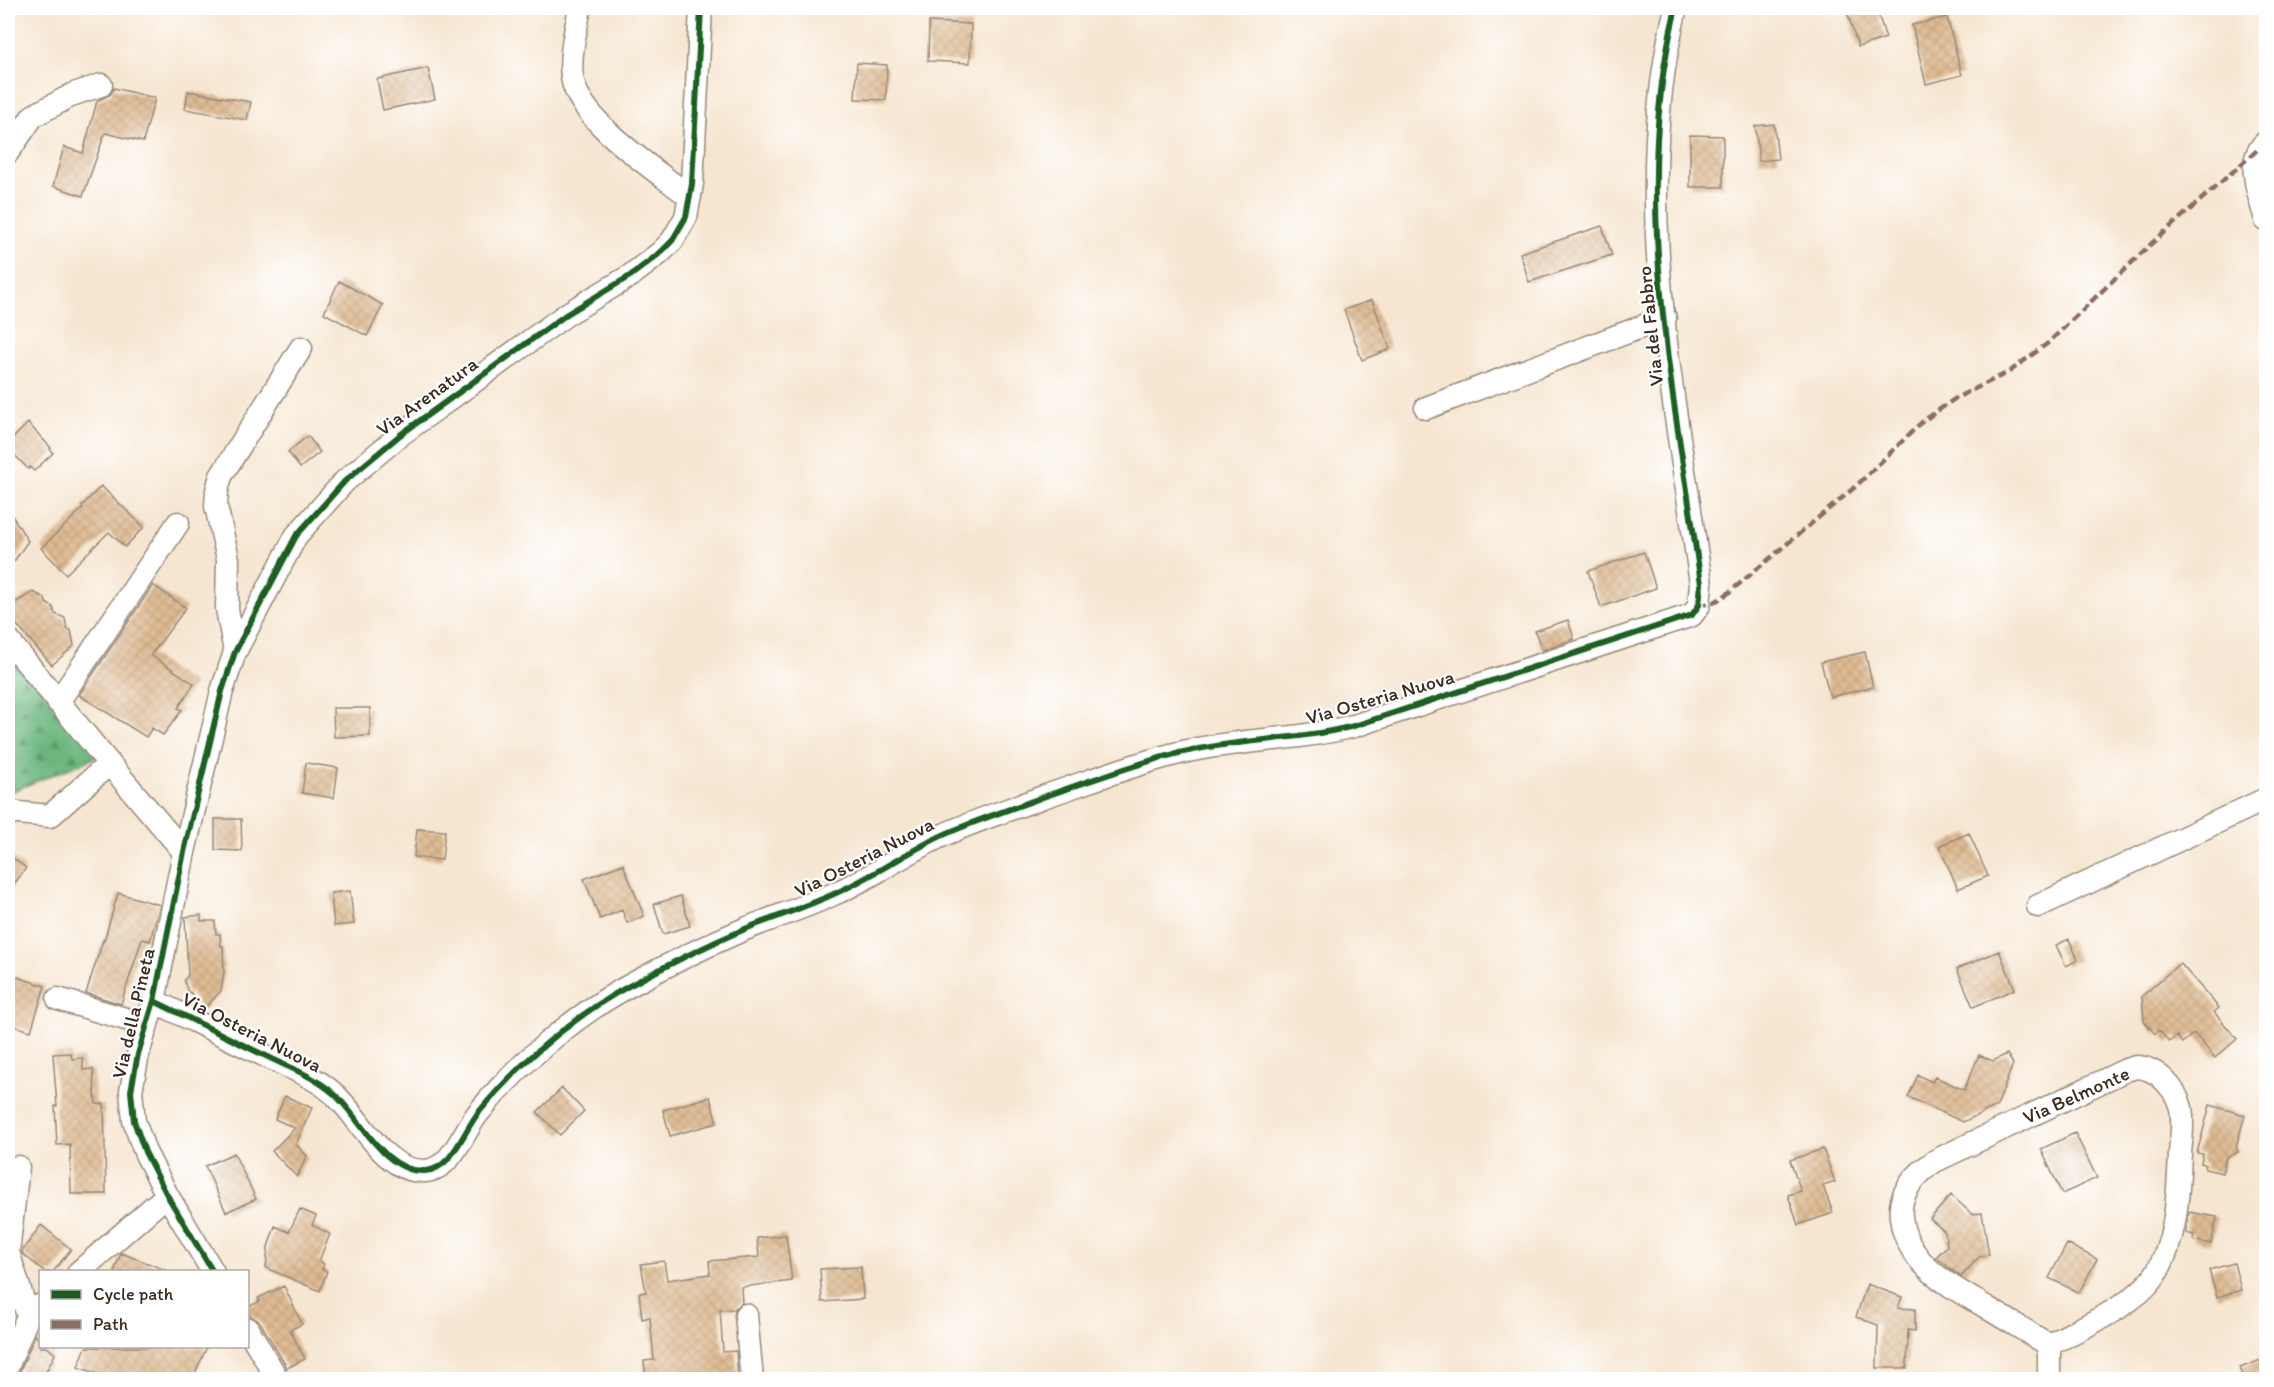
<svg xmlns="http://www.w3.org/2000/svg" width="2274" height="1387" font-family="Itim,sans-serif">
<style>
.forest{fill:url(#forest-firs);stroke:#54704e;stroke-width:1.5}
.building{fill:url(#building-cross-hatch)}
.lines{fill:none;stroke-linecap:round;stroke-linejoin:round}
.minor-casing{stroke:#988878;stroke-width:25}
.minor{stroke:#fff;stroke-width:22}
.quiet{stroke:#8d6e63;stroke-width:4.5;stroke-dasharray:9 4.5;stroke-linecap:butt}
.cycleway-casing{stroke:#fff;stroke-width:10}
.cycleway{stroke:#1b5e20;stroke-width:6}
.labels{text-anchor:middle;stroke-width:4.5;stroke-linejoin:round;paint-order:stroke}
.street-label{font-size:20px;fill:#3b2a1e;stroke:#fff}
</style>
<defs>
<pattern id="forest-firs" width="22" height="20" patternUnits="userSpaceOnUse" patternTransform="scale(1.5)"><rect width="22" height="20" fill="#6cb67e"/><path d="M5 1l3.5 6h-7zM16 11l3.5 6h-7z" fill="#5a9467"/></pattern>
<pattern id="building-cross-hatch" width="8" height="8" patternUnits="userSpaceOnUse" patternTransform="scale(1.5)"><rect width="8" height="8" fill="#dfbb93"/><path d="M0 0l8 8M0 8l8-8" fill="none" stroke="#c0a17e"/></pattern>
</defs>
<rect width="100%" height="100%" fill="#fff"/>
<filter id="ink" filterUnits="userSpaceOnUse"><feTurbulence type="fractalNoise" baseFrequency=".0167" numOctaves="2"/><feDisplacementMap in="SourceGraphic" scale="12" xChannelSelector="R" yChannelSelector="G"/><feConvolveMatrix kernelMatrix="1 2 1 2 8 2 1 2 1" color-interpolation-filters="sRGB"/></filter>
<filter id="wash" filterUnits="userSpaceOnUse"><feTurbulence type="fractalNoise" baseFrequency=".008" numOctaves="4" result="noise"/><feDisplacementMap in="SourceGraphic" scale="24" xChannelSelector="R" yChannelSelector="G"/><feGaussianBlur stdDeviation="1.35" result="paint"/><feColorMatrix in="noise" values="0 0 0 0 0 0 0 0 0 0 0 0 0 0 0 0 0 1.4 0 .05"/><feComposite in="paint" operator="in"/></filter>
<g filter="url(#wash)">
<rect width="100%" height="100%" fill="#f6e6d1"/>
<path class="forest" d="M8 640 102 755 8 793Z"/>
<g id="blocks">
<path class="building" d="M1846 8H1876L1886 38 1858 47Z
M1947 17 1962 75 1926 84 1912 25Z
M929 22 971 24 970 63 928 61Z
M857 63 887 65 886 100 855 99Z
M428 68 435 99 383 110 377 79Z
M114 88 155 98 143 142 105 133 83 196 53 186 64 147 83 153 97 101 111 94Z
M188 91 251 102 247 120 185 109Z
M1774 124 1778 159 1759 161 1755 126Z
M1690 135 1723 136V187H1690Z
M1602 226 1612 255 1529 282 1520 253Z
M339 281 383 305 367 336 324 313Z
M1372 300 1390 349 1362 360 1344 310Z
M28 423 51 448 50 449 53 453 34 471 30 467 28 469 8 448V443Z
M308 436 320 452 300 468 288 452Z
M101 486 144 527 125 547 109 532 66 574 41 548 83 508 82 506Z
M8 509 28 541 8 570Z
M1644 552 1656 588 1601 607 1588 571Z
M153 585 186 608 151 655 194 684 178 708 182 710 163 735 152 728 146 737 79 695Z
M33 592 45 598 46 603 53 607 55 614 65 618 67 629 71 630 74 646 52 665 8 615V607Z
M1568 620 1574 639 1542 650 1535 631Z
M1865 652 1873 687 1830 697 1821 662Z
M333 708H370V736L334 737Z
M306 763 338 768 334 798 302 793Z
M215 819H241L242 851 215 850Z
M417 829 445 831 442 860 414 857Z
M1969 833 1988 876 1958 889 1939 846Z
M8 854 26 868 8 892Z
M623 864 644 916 627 923 622 910 600 919 584 879Z
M350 891 354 924 334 926 331 893Z
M118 893 160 905 150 941 142 939 121 1004 86 993 103 940 104 941Z
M681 896 690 926 663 934 654 904Z
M201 915V921H215L216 934H220L221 946H223L224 972 221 991 203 1010 190 992 188 993 184 980 188 975 185 917Z
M2069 939 2078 960 2066 966 2056 945Z
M1999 951 2015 989 1973 1007 1957 969Z
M2180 963 2219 1008 2214 1012 2237 1039 2215 1058 2194 1033 2182 1043 2177 1036 2169 1042 2159 1030 2155 1034 2144 1021 2142 996Z
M8 974 45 986 31 1031 8 1024Z
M71 1053 72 1059 83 1058V1070L93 1069 96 1104H104L106 1194H71L70 1144 57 1145 55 1106H57L53 1054Z
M2007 1054 2013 1064 1997 1106 1963 1122 1908 1097 1918 1075 1932 1082 1935 1077 1964 1090 1979 1055 1993 1061Z
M562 1088 584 1111 560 1135 537 1112Z
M285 1096 312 1108 296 1144 307 1156 297 1177 272 1151 295 1128 275 1119Z
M710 1097 717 1123 670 1136 663 1110Z
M2210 1105 2245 1115 2236 1147 2238 1152 2226 1157 2222 1173 2205 1169 2206 1165 2201 1163 2203 1154 2197 1153Z
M2075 1133 2097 1178 2062 1194 2041 1149Z
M1823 1149 1835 1182 1823 1186 1833 1213 1798 1225 1788 1195 1801 1191 1790 1160Z
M234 1153 256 1199 226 1212 205 1166Z
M1951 1195 1972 1214 1982 1213 1989 1255 1979 1257 1961 1277 1936 1257 1947 1246 1945 1232 1930 1219Z
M300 1209 316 1216 312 1225 330 1234 319 1261 324 1264 322 1269 327 1271 320 1291 266 1268 268 1247 275 1226 289 1232Z
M2189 1212 2217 1217 2211 1244 2193 1240 2194 1235 2186 1233Z
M41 1225 71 1249 53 1272H45L23 1254 22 1251Z
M786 1235 792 1281 741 1287 742 1303 734 1309 720 1310 723 1352 736 1351 738 1380H646L644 1361 654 1360 650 1317 642 1319 639 1293 646 1292 641 1264 664 1261 667 1280 710 1274 709 1261 759 1257 757 1238Z
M2067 1244 2097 1259 2079 1293 2049 1278Z
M121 1253 166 1270V1272H114Z
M2234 1263 2241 1290 2217 1297 2209 1270Z
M861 1267 863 1299 822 1302 820 1269Z
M1867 1284 1902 1297 1898 1308 1915 1309V1331L1908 1330 1907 1368H1877L1878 1325 1856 1317Z
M284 1286 302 1324 290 1330 305 1359 287 1368 260 1322 248 1314V1307L260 1301 258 1298Z
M35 1335 40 1340V1347H47L55 1354 42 1380H8L16 1376 20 1371Z
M86 1347H207L192 1380H116L78 1367Z
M2266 1358V1380H2245L2240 1368Z"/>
</g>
</g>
<g filter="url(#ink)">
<use href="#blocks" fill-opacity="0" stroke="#988878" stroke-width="1.5"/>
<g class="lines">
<g class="minor-casing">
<path id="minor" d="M580 8C576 29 569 55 572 77 578 121 656 170 690 197
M2266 142C2244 161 2260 197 2266 220
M8 152 33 116 74 94 101 85
M1426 408 1665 318
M8 640 102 755 184 852
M235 652 227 609 228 559 216 506 217 490 221 476 301 348
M58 702 178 523
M8 812 50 816 109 764
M2038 906 2266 799
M58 999 146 1025
M154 1001C191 1019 228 1038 266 1056 288 1067 314 1076 333 1093 360 1116 383 1173 425 1171 453 1169 463 1131 479 1112 518 1064 573 1017 627 987 665 966 705 946 745 929 775 917 806 907 836 893 872 877 904 854 939 837 973 821 1009 810 1043 797 1087 782 1131 765 1175 754 1234 739 1295 741 1354 726L1692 615 1699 605 1701 584C1675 398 1629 193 1676 8
M2136 1067C2157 1067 2176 1089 2181 1108 2184 1123 2181 1139 2180 1154 2178 1194 2177 1243 2153 1278 2133 1306 2080 1328 2049 1345 2028 1332 2007 1320 1986 1307 1950 1286 1906 1264 1901 1217 1898 1193 1916 1174 1935 1161L2126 1070Z
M18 1167 8 1252 28 1316
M79 1272 167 1195
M213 1272 167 1195 145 1152 134 1121 131 1091 138 1054 154 1001 184 852 222 691 235 652 296 536 345 481 400 435 567 314 630 276 660 253 672 241 686 217 692 184 701 8
M746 1315 752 1380
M248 1329 278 1380
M2049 1345V1380
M8 1365 28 1316 39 1306"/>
</g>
<use href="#minor" class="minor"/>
<path class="quiet" d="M1699 605 1713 603 1726 595 1855 487 1923 421 1956 398 2009 372 2048 343 2152 243 2263 145"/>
<g class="cycleway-casing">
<path id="cycleway" d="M154 1001C191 1019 228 1038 266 1056 288 1067 314 1076 333 1093 360 1116 383 1173 425 1171 453 1169 463 1131 479 1112 518 1064 573 1017 627 987 665 966 705 946 745 929 775 917 806 907 836 893 872 877 904 854 939 837 973 821 1009 810 1043 797 1087 782 1131 765 1175 754 1234 739 1295 741 1354 726L1692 615 1699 605 1701 584C1675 398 1629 193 1676 8
M213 1272 167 1195 145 1152 134 1121 131 1091 138 1054 154 1001 184 852 222 691 235 652 296 536 345 481 400 435 567 314 630 276 660 253 672 241 686 217 692 184 701 8"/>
</g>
<use href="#cycleway" class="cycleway"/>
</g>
</g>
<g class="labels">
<g class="street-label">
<text transform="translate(1650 326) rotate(-96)" y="7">Via del Fabbro</text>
<text transform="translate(427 396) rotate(-36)" y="7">Via Arenatura</text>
<text transform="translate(1380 697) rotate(-16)" y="7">Via Osteria Nuova</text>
<text transform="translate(864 857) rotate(-27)" y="7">Via Osteria Nuova</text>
<text transform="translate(133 1013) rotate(-77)" y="7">Via della Pineta</text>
<text transform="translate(252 1032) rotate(27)" y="7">Via Osteria Nuova</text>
<text transform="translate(2076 1095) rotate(-24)" y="7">Via Belmonte</text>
</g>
</g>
<rect width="2274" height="1387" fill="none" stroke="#fff" stroke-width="30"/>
<rect x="39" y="1270" width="210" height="78" fill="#ffffff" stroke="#b1aaa5" stroke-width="1.5"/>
<rect x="51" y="1290" width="30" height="9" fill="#1b5e20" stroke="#b1aaa5" stroke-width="1.5"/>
<text x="93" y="1300" font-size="18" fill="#3b2a1e">Cycle path</text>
<rect x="51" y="1320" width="30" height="9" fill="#8d6e63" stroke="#b1aaa5" stroke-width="1.5"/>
<text x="93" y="1330" font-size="18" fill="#3b2a1e">Path</text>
</svg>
